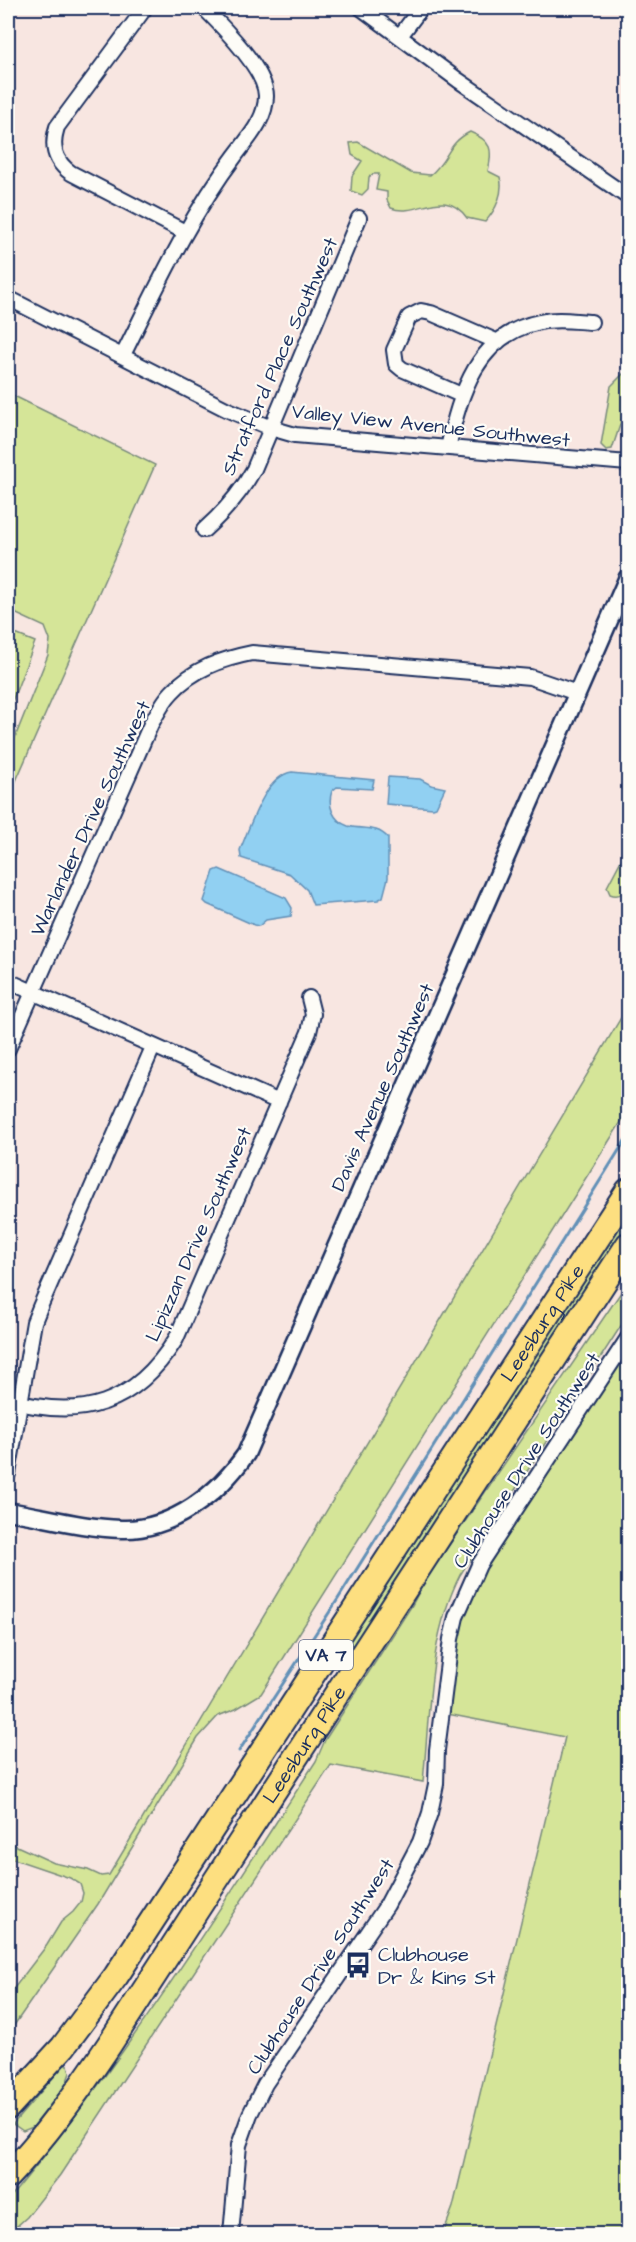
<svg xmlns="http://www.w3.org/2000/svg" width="636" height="2242" font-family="'Architects Daughter',sans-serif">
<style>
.green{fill:#d5e598;stroke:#788a7b;stroke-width:1.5}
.water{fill:#91d0f2;stroke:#6290b7;stroke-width:1.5}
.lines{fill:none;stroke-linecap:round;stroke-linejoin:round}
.stream{stroke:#6290b7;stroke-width:3}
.minor-casing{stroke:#1b2f5e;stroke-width:18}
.tertiary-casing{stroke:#1b2f5e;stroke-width:21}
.motorway-casing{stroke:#1b2f5e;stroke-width:28}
.minor{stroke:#fdfcf7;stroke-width:14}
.tertiary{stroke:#fdfcf7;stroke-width:16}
.motorway{stroke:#fddf80;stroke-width:24}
.labels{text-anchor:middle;stroke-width:4.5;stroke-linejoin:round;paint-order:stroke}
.shield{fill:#fdfcf7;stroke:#5f6c8c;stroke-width:1.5}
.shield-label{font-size:18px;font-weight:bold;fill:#1b2f5e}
.street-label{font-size:20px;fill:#1b2f5e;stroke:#fdfcf7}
.poi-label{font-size:20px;fill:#1b2f5e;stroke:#fdfcf7;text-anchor:start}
</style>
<rect width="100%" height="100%" fill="#f8e6e1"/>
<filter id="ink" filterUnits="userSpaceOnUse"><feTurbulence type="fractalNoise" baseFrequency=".0167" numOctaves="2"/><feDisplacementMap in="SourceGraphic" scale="12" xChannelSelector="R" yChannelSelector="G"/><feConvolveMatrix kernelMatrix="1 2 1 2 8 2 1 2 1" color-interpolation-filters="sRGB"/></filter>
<g filter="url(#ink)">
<path class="green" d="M470 132C492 141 493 150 488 171L500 177C504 193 496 210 485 222L467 218C444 185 418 218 391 208L387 200V192L376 190 379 174H373L369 177 368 189 362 195 351 191 352 176 362 161 352 155 350 143 358 142 411 173 430 175C449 160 447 143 470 132Z
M628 372V401L612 449 606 450 601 445 611 386 623 374Z
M8 393 155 465 8 799V755L48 655 50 640 45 627 8 610Z
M8 631 35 642 8 712Z
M628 847C629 860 634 903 610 894L607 887Z
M628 1006V1111L261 1694 236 1709 218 1716 198 1738 98 1904 8 2034V1996L47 1945 61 1922 73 1912 81 1902 83 1893 80 1884 70 1878 8 1857V1842L54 1863 88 1870 101 1876 109 1875Z
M628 1199V1234L375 1621 351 1648 348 1646 349 1642 380 1584Z
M628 1282V1315L460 1575C428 1638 430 1712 423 1782L331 1765 60 2175 27 2217 8 2234V2200C123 2064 218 1911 316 1761L325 1740 412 1605 426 1579Z
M628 1343V2234H443L453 2207 565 1737 442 1713 467 1588Z
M64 2065H68L70 2073 65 2086 33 2127 23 2131 13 2124Z"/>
<path class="water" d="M292 772 374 780 372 789 337 787 332 791C327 805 333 821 348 826 363 830 377 825 388 838V878L383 897 378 900 313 905 307 890 290 874 241 858 240 850C250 827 265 776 292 772Z
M388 777 420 779 431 785 445 788 436 807 433 808 386 804Z
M219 869 286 898 292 908 291 916 266 920 259 926 254 925 207 904 204 901 214 871Z"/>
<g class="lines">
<path class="stream" d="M239 1751 338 1599 628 1136"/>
<g class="minor-casing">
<path id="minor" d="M145 8 57 127C51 146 54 161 71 173L185 232
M361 8 458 80 628 197
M400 36 421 8
M8 298 226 409 271 428 295 435 628 463
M123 355C157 287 189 217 235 156 248 138 266 120 266 96 266 70 222 26 204 8
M461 395 402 369 396 364 394 350 409 317 421 311 431 313 498 342
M448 448C460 394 477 334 540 322 556 318 574 321 591 322
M204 530C224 512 241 493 254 469L359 218
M8 981 279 1102
M8 1049 151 724C157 714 163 701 172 692 193 669 222 659 252 653L530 677 577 693
M8 1400C82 1421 135 1405 176 1339L309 1032 313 1014 309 998
M8 1474 34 1322 40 1307 153 1047
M231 2234 239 2145 250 2114 265 2084 387 1905 420 1842 430 1813 436 1784 437 1750 451 1639 456 1617 479 1565 628 1338"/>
</g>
<g class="tertiary-casing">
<path id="tertiary" d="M8 1511C45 1517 83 1528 121 1529 172 1531 219 1493 246 1454L628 577"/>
</g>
<g class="motorway-casing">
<g id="motorway">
<path id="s1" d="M8 2107 63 2047 116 1976 628 1191"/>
<path id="s2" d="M8 2176C46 2136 78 2091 109 2045L628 1245"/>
</g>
</g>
<use href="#minor" class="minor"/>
<use href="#tertiary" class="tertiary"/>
<use href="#motorway" class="motorway"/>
</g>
</g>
<defs>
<g id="bus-bare" transform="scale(2.07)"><path d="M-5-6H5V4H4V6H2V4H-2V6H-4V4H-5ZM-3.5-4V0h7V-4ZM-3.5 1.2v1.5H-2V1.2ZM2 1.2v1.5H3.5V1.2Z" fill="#1b2f5e" stroke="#fdfcf7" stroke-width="2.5" paint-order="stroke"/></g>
</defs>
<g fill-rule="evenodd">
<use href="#bus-bare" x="358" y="1965"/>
</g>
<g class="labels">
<rect class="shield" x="299" y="1640" width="54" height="30" rx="4.5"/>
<g class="shield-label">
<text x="326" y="1661">VA 7</text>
</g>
<g class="street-label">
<text transform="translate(279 356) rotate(-66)" y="7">Stratford Place Southwest</text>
<text transform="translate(431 425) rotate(6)" y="7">Valley View Avenue Southwest</text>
<text transform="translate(90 818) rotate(-65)" y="7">Warlander Drive Southwest</text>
<text transform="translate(382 1087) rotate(-66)" y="7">Davis Avenue Southwest</text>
<text transform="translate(198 1234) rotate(-66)" y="7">Lipizzan Drive Southwest</text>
<text dy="7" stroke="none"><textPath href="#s1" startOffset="950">Leesburg Pike</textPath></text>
<text transform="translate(526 1460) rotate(-57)" y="7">Clubhouse Drive Southwest</text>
<text dy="7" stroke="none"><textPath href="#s2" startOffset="524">Leesburg Pike</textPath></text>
<text transform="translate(320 1966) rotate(-57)" y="7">Clubhouse Drive Southwest</text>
</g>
<g class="poi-label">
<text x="378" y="1961">Clubhouse<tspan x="378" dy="23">Dr &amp; Kins St</tspan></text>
</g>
</g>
<rect width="636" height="2242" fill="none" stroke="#fdfcf7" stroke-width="30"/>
<rect x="15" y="15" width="606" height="2212" fill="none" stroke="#1b2f5e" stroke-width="2" filter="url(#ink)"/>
</svg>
